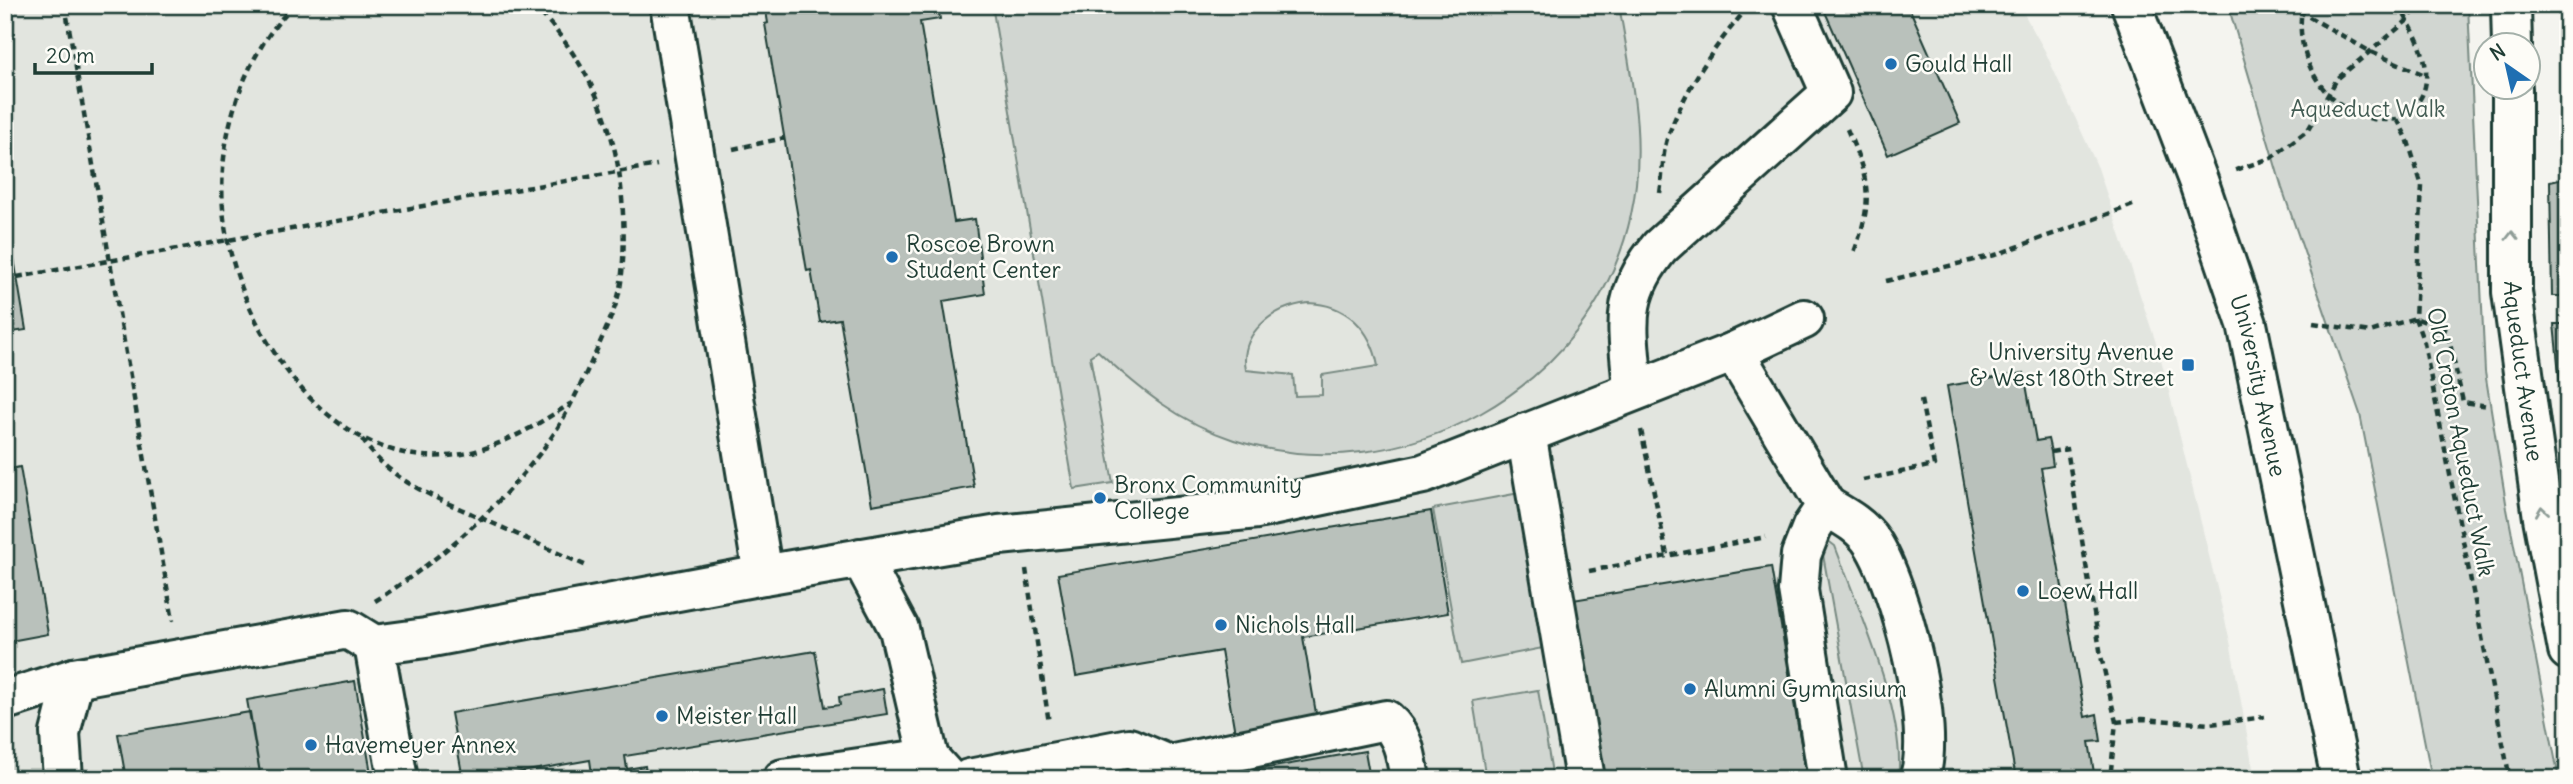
<svg xmlns="http://www.w3.org/2000/svg" width="2573" height="784" font-family="Delius,sans-serif">
<style>
.built{fill:#e2e5df}
.green{fill:#d1d6d1;stroke:#788a82;stroke-width:2;fill-rule:evenodd}
.building{fill:#b9c1bb;stroke:#1f3d34;stroke-width:2}
.lines{fill:none;stroke-linecap:round;stroke-linejoin:round}
.minor-casing{stroke:#1f3d34;stroke-width:44}
.major-casing{stroke:#1f3d34;stroke-width:44}
.path{stroke:#1f3d34;stroke-width:4.5;stroke-dasharray:7 5;stroke-linecap:butt}
.minor{stroke:#fdfcf7;stroke-width:38}
.major{stroke:#fdfcf7;stroke-width:38}
.oneway{stroke:#8e9c96}
.poi-dot{fill:#1f6fb2;stroke:#fdfcf7;stroke-width:2.5}
.labels{text-anchor:middle;stroke-width:5;stroke-linejoin:round;paint-order:stroke}
.poi-label{font-size:23px;fill:#1f3d34;stroke:#fdfcf7;text-anchor:start}
.park-label{font-size:23px;fill:#435c53;stroke:#fdfcf7}
.street-label{font-size:23px;fill:#1f3d34;stroke:#fdfcf7}
</style>
<rect width="100%" height="100%" fill="#f4f4ef"/>
<filter id="ink" filterUnits="userSpaceOnUse"><feTurbulence type="fractalNoise" baseFrequency=".0143" numOctaves="2"/><feDisplacementMap in="SourceGraphic" scale="14" xChannelSelector="R" yChannelSelector="G"/><feConvolveMatrix kernelMatrix="1 2 1 2 8 2 1 2 1" color-interpolation-filters="sRGB"/></filter>
<g filter="url(#ink)">
<path class="built" d="M5 5H2019L2045 51 2098 168 2160 355 2230 641 2255 779H5Z"/>
<path class="green" d="M992 5H1619C1631 76 1647 143 1631 215 1593 389 1402 494 1234 440 1179 422 1139 389 1098 351L1090 356 1113 483 1074 489ZM1308 303C1347 304 1371 329 1378 366L1322 375V395L1295 396 1293 375 1246 370C1239 333 1273 307 1308 303Z
M2228 5H2468L2485 372 2507 509 2559 779H2432L2360 414 2282 188Z
M1525 492 1553 646 1461 664 1433 509Z
M1827 540 1835 546C1858 608 1907 715 1898 779H1864L1821 544Z
M1538 690 1553 779H1486L1473 701Z"/>
<path class="building" d="M765 5H938L940 19 920 22 954 222 975 219 985 294 943 301 974 487 872 505 840 319 820 322 811 270 807 271 765 24 768 23Z
M1822 5H1908L1960 123 1888 155Z
M2568 177V296H2552L2550 181Z
M5 229H9L26 330 5 333Z
M2554 324H2568V423H2564Z
M2024 373 2036 441 2048 439 2051 452 2053 466 2041 468 2085 717 2097 714 2101 741 2089 742 2095 779H2016L1947 386Z
M20 467 48 634 5 642V470Z
M1431 511 1448 613 1303 637 1318 725 1236 739 1221 651 1076 676 1058 574Z
M1771 567 1807 779H1604L1573 600Z
M815 651 825 707 840 705 839 697 883 689 887 714 625 756 627 769 645 766 647 779H579L592 774 590 760 482 779H463L451 713Z
M355 681 372 779H261L247 700Z
M250 712 261 779H126L118 734Z
M1365 751 1370 779H1207L1210 778Z"/>
<g class="lines">
<g class="minor-casing">
<g id="minor">
<path d="M670 5 763 575"/>
<path d="M2511 5 2512 46"/>
<path id="s1" d="M2512 88V292L2543 518 2568 650"/>
<path d="M1734 352 1804 319"/>
<path d="M1633 391C1629 329 1617 299 1660 247L1831 93 1792 5"/>
<path d="M1526 433 1585 779"/>
<path d="M1826 506C1843 516 1861 525 1872 542 1900 585 1938 730 1919 779"/>
<path d="M861 558 899 629 929 758 948 779"/>
<path d="M374 645 398 779"/>
<path d="M5 700 74 678 348 629 374 645 426 638 763 575 999 535 1257 509 1423 474 1734 352 1826 506 1812 527 1801 555 1798 590 1828 779"/>
<path d="M63 779 60 733 74 678"/>
<path d="M783 779 929 758"/>
<path d="M969 779 1129 748 1169 765 1386 720C1404 736 1406 756 1410 779"/>
</g>
</g>
<g class="major-casing">
<g id="major">
<path id="s2" d="M2131 5 2199 183 2247 324 2341 779"/>
</g>
</g>
<path class="path" d="M65 5 173 621
M294 5C235 63 210 162 228 242 252 352 347 485 476 451 510 442 541 422 570 404
M2288 5 2371 52 2425 75
M2303 5C2290 61 2335 129 2397 119
M2398 5C2415 31 2439 73 2418 102 2413 108 2403 114 2397 119L2407 138 2422 186 2415 318 2424 343 2510 779
M1847 129C1870 183 1874 199 1853 255
M733 149 784 138
M2236 170 2271 158 2308 130 2337 79 2408 20 2418 5
M1660 193C1663 175 1662 156 1667 139 1685 88 1715 45 1750 5
M17 277 657 165
M1886 281 1995 255 2133 205
M2313 323 2370 332 2415 318 2447 330 2463 402 2488 406
M1641 430 1667 555
M362 439C390 482 437 498 481 518 517 534 553 551 589 567
M2051 452 2067 449 2101 656 2116 722 2110 779
M1863 480 1934 465 1921 400
M1026 569 1049 723
M1589 571 1766 537
M375 601C439 561 501 506 546 445 567 417 581 383 596 352 605 330 618 306 621 282 625 251 624 218 621 187 613 116 583 55 533 5
M2116 722 2142 719 2210 724 2265 717"/>
<use href="#minor" class="minor"/>
<use href="#major" class="major"/>
</g>
<defs><path id="oneway-chevron" d="M-2-3.5L2.5 0L-2 3.5" fill="none" stroke-width="1.6" stroke-linecap="round" stroke-linejoin="round" transform="scale(1.75)"/></defs>
<g class="oneway">
<use href="#oneway-chevron" transform="translate(2512 236) rotate(-90)"/>
<use href="#oneway-chevron" transform="translate(2542 511) rotate(-98)"/>
</g>
</g>
<g class="poi-dot">
<circle cx="1891" cy="64" r="7"/>
<circle cx="892" cy="257" r="7"/>
<rect x="2181" y="358" width="14" height="14" rx="3.5"/>
<circle cx="1100" cy="498" r="7"/>
<circle cx="2023" cy="591" r="7"/>
<circle cx="1221" cy="625" r="7"/>
<circle cx="1690" cy="689" r="7"/>
<circle cx="662" cy="716" r="7"/>
<circle cx="311" cy="745" r="7"/>
</g>
<g class="labels">
<g class="poi-label">
<text x="1905" y="72">Gould Hall</text>
<text x="906" y="252">Roscoe Brown<tspan x="906" dy="26">Student Center</tspan></text>
<text x="2174" y="360" text-anchor="end">University Avenue<tspan x="2174" dy="26">&amp; West 180th Street</tspan></text>
<text x="1114" y="493">Bronx Community<tspan x="1114" dy="26">College</tspan></text>
<text x="2037" y="599">Loew Hall</text>
<text x="1235" y="633">Nichols Hall</text>
<text x="1704" y="697">Alumni Gymnasium</text>
<text x="676" y="724">Meister Hall</text>
<text x="325" y="753">Havemeyer Annex</text>
</g>
<g class="park-label">
<text x="2368" y="117">Aqueduct Walk</text>
</g>
<g class="street-label">
<text dy="8" stroke="none"><textPath href="#s1" startOffset="284">Aqueduct Avenue</textPath></text>
<text dy="8" stroke="none"><textPath href="#s2" startOffset="402">University Avenue</textPath></text>
<text transform="translate(2461 442) rotate(79)" y="8">Old Croton Aqueduct Walk</text>
</g>
</g>
<rect width="2573" height="784" fill="none" stroke="#fdfcf7" stroke-width="28"/>
<rect x="14" y="14" width="2545" height="756" fill="none" stroke="#1f3d34" stroke-width="2.5" filter="url(#ink)"/>
<g transform="translate(2507 66) rotate(326)"><circle r="33" fill="#fdfcf7" stroke="#a4b0a9" stroke-width="2"/>
<path d="M0-5L12 26L0 18L-12 26Z" fill="#1f6fb2"/>
<text y="-10" font-size="19" font-weight="bold" text-anchor="middle" fill="#1f3d34">N</text>
</g>
<path d="M35 63v10h117v-10" fill="none" stroke="#1f3d34" stroke-width="3.5"/>
<text x="46" y="63" font-size="21" fill="#1f3d34" stroke="#fdfcf7" stroke-width="5" paint-order="stroke">20 m</text>
</svg>
